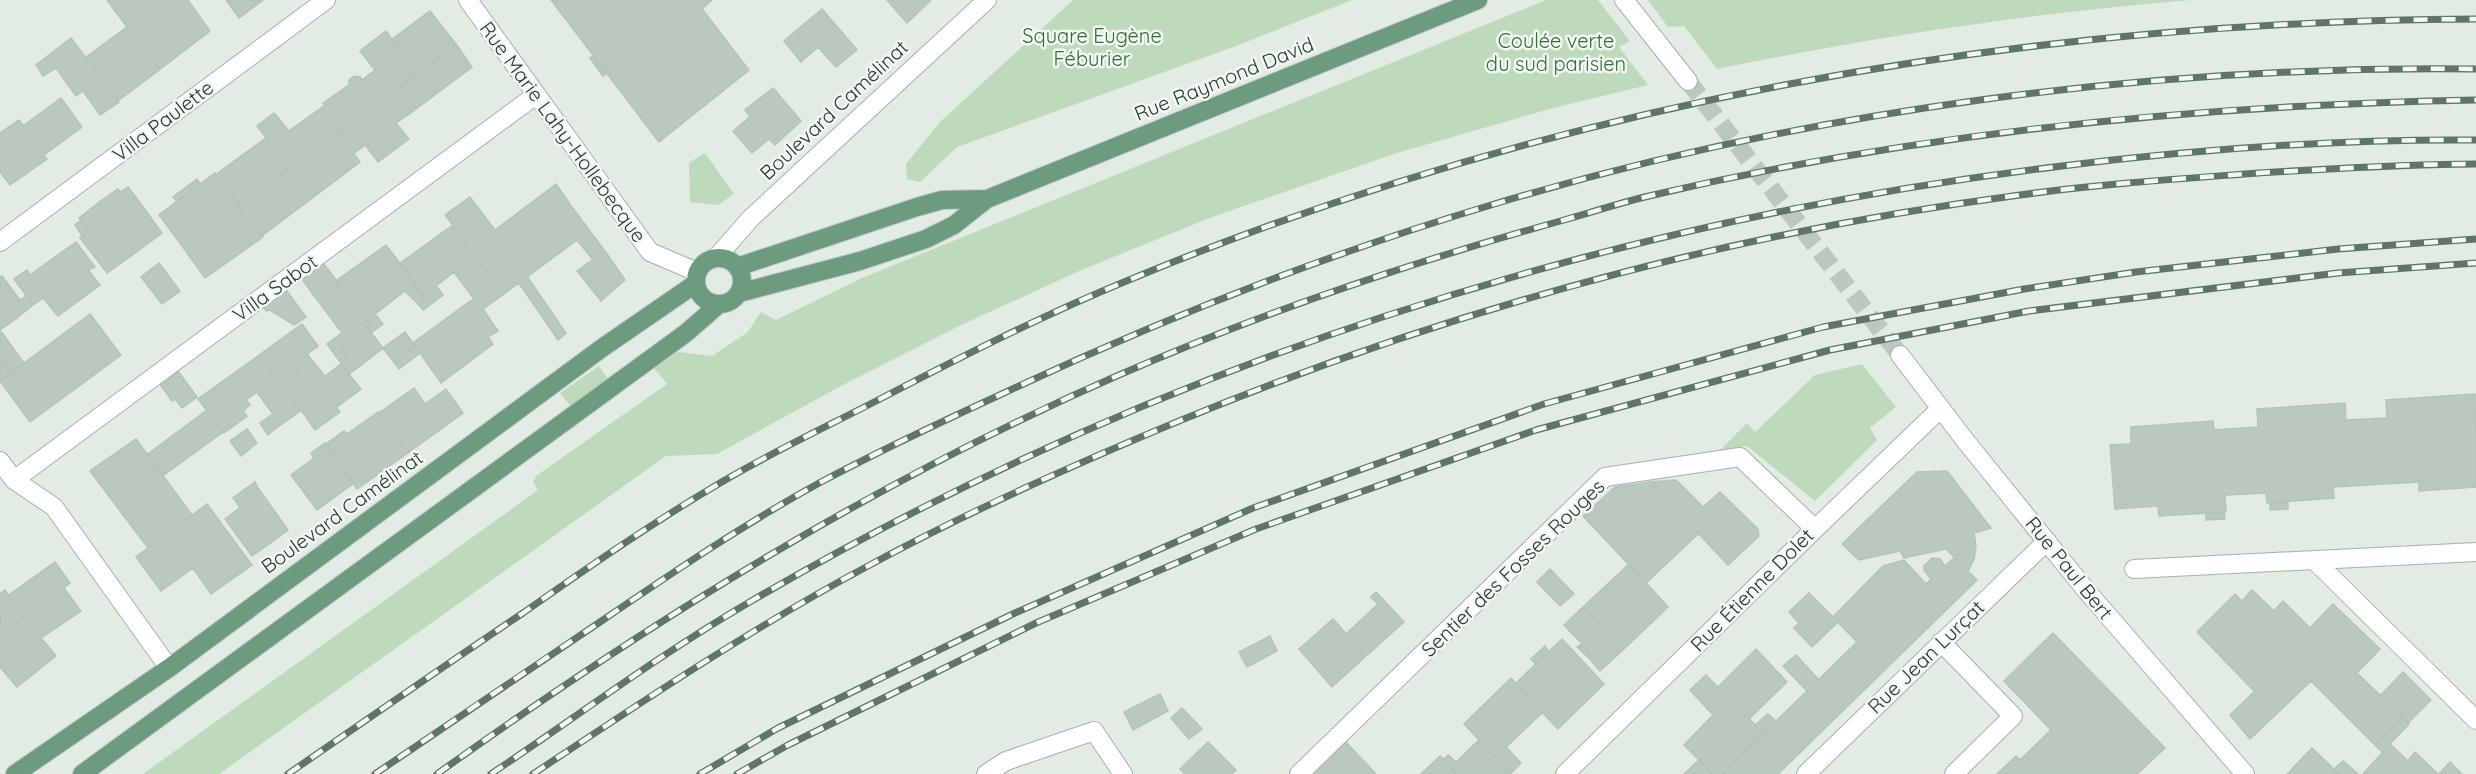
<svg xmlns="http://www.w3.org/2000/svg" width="2476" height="774" font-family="Quicksand,sans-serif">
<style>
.green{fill:#bfd9bd}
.building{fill:#bbc8bf;stroke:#b5c3b9;stroke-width:1.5}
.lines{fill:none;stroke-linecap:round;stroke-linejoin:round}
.minor-tunnel{stroke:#bcc8bf;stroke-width:18;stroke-dasharray:18 9;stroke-linecap:butt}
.minor-casing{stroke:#a5b2a9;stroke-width:20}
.major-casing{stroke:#c2c8c4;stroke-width:20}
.minor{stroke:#fff;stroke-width:18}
.major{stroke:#6c9b80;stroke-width:18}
.rail-casing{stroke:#5f7568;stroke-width:7}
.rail{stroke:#f2f7f3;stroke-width:4.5;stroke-dasharray:14;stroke-linecap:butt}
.labels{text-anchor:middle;stroke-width:5;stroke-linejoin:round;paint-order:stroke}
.park-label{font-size:20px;fill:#336c37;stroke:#f2f7f3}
.street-label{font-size:20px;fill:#243a2d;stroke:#f2f7f3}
</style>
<rect width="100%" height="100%" fill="#e2ebe4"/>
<path class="green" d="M1073 0H1352L1236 46 957 147 920 182 907 179 906 164 941 121Z
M1546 0H1598L1630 41 1619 47 1648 85 1553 108 1397 153 1212 217 1079 271 959 326 839 387 717 454 666 456 219 774H143L538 490 533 482 536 476 667 384 653 367 671 351 712 356 748 332 761 312 776 320 862 278Z
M1648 0H2191C2031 13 1874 37 1717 69L1684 26 1668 27Z
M705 153 734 194 718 205 690 202 689 163Z
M1862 364 1896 407 1870 428 1877 440 1815 501 1747 446 1720 450 1747 423 1755 432 1815 375Z
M599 366 610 382 573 409 560 393Z"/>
<path class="building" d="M107 0H188L210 31 159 70Z
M226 0H263L239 18Z
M551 0H712L702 9 749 70 659 142Z
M887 0H931L907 23Z
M822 9 857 50 836 67 818 47 801 62 784 41Z
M430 11 456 44 417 74 391 40Z
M127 27 159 70 119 100 85 58Z
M386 31 417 74 338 131 321 108 325 105 323 103 349 85V80L354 76 360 77 362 80 375 70 360 51Z
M71 38 119 102 100 115 83 91 76 96 56 68 43 76 36 65Z
M456 44 472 67 416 109 400 86Z
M593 56 606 74 603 76 590 58Z
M400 86 416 109 396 123 405 134 389 145 382 134 354 153 338 131Z
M773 88 801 121 775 145 769 139 752 153 733 131 750 117 745 110Z
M61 98 82 127 44 155 23 126Z
M321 108 338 131 289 168 257 126 274 113 289 131Z
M19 120 47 159 10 185 0 172V133Z
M338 131 360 162 263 235H259L238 205Z
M382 134 389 145 405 134 409 139 378 162 366 146Z
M266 138 289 168 240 203 218 173Z
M215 173 217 176 218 173 240 203 182 246 159 215Z
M197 179 200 184 177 202 173 197Z
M556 184 572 207 487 271 445 215 470 197 495 230Z
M128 187 135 196 128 202 121 192Z
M118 189 128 202 135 196 162 233 135 253 98 203Z
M98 203 135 253 107 273 80 238 88 232 79 218Z
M238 205 259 235 260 234 263 237 205 278 182 246Z
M572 207 605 251 593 260 577 240 527 277 511 253Z
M80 221 88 232 82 236 75 225Z
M453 225 470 248 417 288 399 264Z
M76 242 95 267 88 270 100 285 58 316 43 298 33 305 14 279 27 270 30 275Z
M386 245 427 299 419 305 405 291 375 314 383 324 372 332 367 327 370 324 336 281Z
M470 248 487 271 465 287 454 272 436 286 443 295 423 310 419 305 427 299 417 288Z
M605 251 625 280 601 301 577 271Z
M511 253 566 333 558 340 519 283 483 309 498 331 488 337 466 304 474 299 465 287Z
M159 263 180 291 162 304 141 277Z
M323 263 370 324 340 346 352 364 360 366 349 374 327 344 342 333 301 278Z
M2 276 20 300 9 308 17 318 0 330 24 363 11 373 0 358V277Z
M286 290 306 317 294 325 270 310 266 311 263 307Z
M26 296 33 305 17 318 9 308Z
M466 304 493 344 441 383 413 343Z
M90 314 121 355 30 422 0 381Z
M302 324 318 346 293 365 305 380 320 370 325 376 341 364 349 374 299 412 258 356Z
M367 327 383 348 360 366 352 364 340 346Z
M405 332 415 346 394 362 383 348Z
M415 346 420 353 399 369 394 362Z
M307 354 320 370 305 380 293 365Z
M258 356 299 412 275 429 267 418 273 414 257 392 246 400 250 405 243 411 247 416 224 433 198 399Z
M0 358 11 373 0 381Z
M177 370 197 397 182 408 175 399 172 401 159 383Z
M349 374 361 389 337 407 326 392Z
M414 388 425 404 446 389 463 413 409 452 379 413Z
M326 392 340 412 315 430 301 410Z
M2475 394 2476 487 2419 491V482L2333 487 2334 498 2267 503 2266 493 2225 495 2226 512 2159 516 2158 506 2115 509 2110 445 2131 444V427L2213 421 2214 430 2258 427 2257 409 2345 403 2346 420 2387 418 2386 400Z
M207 410 223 432 164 475 148 454Z
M378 412 409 452 357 489 326 444 344 431 347 434Z
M267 418 275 429 268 435 260 423Z
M247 429 257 443 241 456 230 441Z
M136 439 192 515 148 548 90 471Z
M325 443 328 448 314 459 311 453Z
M328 448 354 483 317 510 291 475Z
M1947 471 1991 528 1974 533 1976 547 1974 559 1968 571 1946 549 1904 558 1900 551 1859 560 1842 544 1917 472Z
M1676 480 1703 507 1720 492 1758 529 1759 536 1728 565 1650 482Z
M255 482 258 488 237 503 233 498Z
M1650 482 1698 534 1646 583 1583 516 1615 487Z
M258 488 288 530 252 556 225 519 240 508 237 503Z
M2288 501V509L2270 510V502Z
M207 504 252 565 211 594 193 568 161 591 136 557Z
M2224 512 2225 519 2206 520V514Z
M1932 558 1940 559 1945 566 1954 558 1977 580 1778 774H1722L1857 642 1833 617 1883 566 1904 560 1926 584 1931 579 1924 570V566Z
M55 562 70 583 24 617 9 595Z
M1629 564 1668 607 1624 649 1583 607Z
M1550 569 1574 594 1560 606 1537 582Z
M64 588 81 611 41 638 24 617Z
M5 590 24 617 1 635 0 594Z
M2252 590 2274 611 2283 601 2310 628 2333 604 2380 649 2357 673 2315 633 2254 691 2197 632 2235 594 2242 601Z
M1376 592 1404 622 1366 656 1346 634 1378 604 1371 597Z
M1809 593 1838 622 1812 647 1794 628 1799 623 1789 612Z
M1583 607 1624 649 1600 671 1590 659 1593 655 1564 625Z
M24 617 56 656 17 687 0 667V637Z
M1333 619 1366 656 1332 687 1299 649Z
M2053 633 2165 748 2137 774H1997L2016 756 2020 760 2051 730 2004 681Z
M2315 633 2403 717 2375 745 2311 681 2250 739 2230 715Z
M1270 636 1277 651 1247 667 1239 652Z
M1562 639 1604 684 1558 729 1515 684Z
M1582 644 1593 655 1590 659 1577 647Z
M1545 646 1549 652 1536 664 1531 659Z
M1756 649 1787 682 1749 719 1718 687Z
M1796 655 1819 680 1807 691 1783 666Z
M2403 672 2431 700 2408 723 2380 696Z
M1706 675 1764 734 1722 774H1713L1684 745 1713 715 1690 690Z
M1511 678 1542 713 1506 747 1521 763 1511 773 1464 724Z
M1160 694 1168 711 1133 730 1124 712Z
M1182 708 1202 729 1189 739 1171 718Z
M1768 714 1776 721 1764 734 1755 725Z
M2403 717 2409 724 2382 752 2375 745Z
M1344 740 1376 774H1311Z
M1479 740 1511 773 1510 774H1457L1443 760 1448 755 1456 762Z
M1208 742 1236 770 1231 774H1185L1180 769Z
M2390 744 2408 761 2415 752 2438 774H2363Z
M2312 748 2334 769 2339 774H2287Z
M1440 756 1457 774H1421Z
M1699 760 1713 774H1684Z
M2343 761 2358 774H2339L2334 769Z
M2450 762 2462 774H2439Z"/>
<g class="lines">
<path class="minor-tunnel" d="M1688 81 1900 355"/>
<g class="minor-casing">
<path id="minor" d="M468 0 650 252 697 272
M1624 0 1688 81
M0 242 326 0
M716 258 751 218 987 0
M1900 355 1964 439 2085 589 2245 774
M0 461 14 480 54 507 169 668
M14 480 536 95
M2315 561 2476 720
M2134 569 2476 552
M1941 642 2013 716 1954 774
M986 774 1006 761 1094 731 1123 774
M1299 774 1605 477 1740 457 1815 529
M1565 774 1815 529 1940 409
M1806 774 2047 541"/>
</g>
<g class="major-casing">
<path id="major" d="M696 281a23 23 0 1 1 46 0a23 23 0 1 1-46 0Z
M737 267 917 207 942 200 987 199
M739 293 860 261 926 239 954 225 987 199 1478 0
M15 774 169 668 602 348 695 284
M82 774 686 333 718 305"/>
</g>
<use href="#minor" class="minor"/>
<use href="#major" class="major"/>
<g class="rail-casing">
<path id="rail" d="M288 774C366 720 444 666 523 613 584 570 646 527 710 489 764 456 822 429 878 400 959 358 1039 317 1124 282 1551 104 2014 21 2476 19
M375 774C450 723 525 672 600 622 672 573 744 524 821 482 881 450 943 421 1004 393 1162 319 1324 255 1491 205 1803 111 2150 65 2476 69
M437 774C651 621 877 480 1119 375 1263 312 1412 262 1564 220 1592 212 1620 203 1649 196 1920 132 2197 105 2476 100
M491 774C576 717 659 655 748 603 1150 367 1600 222 2062 166 2199 149 2338 139 2476 140
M533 774C643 701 752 628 868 566 969 511 1073 465 1179 421 1448 310 1731 233 2020 195 2099 184 2178 179 2258 173 2331 169 2403 164 2476 164
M700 774 778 728 1015 613 1253 508 1544 404 1823 327 2024 289 2136 272 2338 249 2476 239
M737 774 788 745 1036 623 1256 529 1536 430 1830 350 2029 311 2338 273 2476 263"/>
</g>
<use href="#rail" class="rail"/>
</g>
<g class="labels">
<g class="park-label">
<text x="1092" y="43">Square Eugène<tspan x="1092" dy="23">Féburier</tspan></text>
<text x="1556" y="48">Coulée verte<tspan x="1556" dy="23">du sud parisien</tspan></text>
</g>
<g class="street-label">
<text transform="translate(1224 79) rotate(-22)" y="7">Rue Raymond David</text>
<text transform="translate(834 110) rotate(-43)" y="7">Boulevard Camélinat</text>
<text transform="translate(163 121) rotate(-37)" y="7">Villa Paulette</text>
<text transform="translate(563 132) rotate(54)" y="7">Rue Marie Lahy-Hollebecque</text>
<text transform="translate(275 288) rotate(-36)" y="7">Villa Sabot</text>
<text transform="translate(342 512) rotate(-36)" y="7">Boulevard Camélinat</text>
<text transform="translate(1513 568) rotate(-44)" y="7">Sentier des Fosses Rouges</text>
<text transform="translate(2069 568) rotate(51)" y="7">Rue Paul Bert</text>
<text transform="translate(1752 590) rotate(-45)" y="7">Rue Étienne Dolet</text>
<text transform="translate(1926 657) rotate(-44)" y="7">Rue Jean Lurçat</text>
</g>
</g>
</svg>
